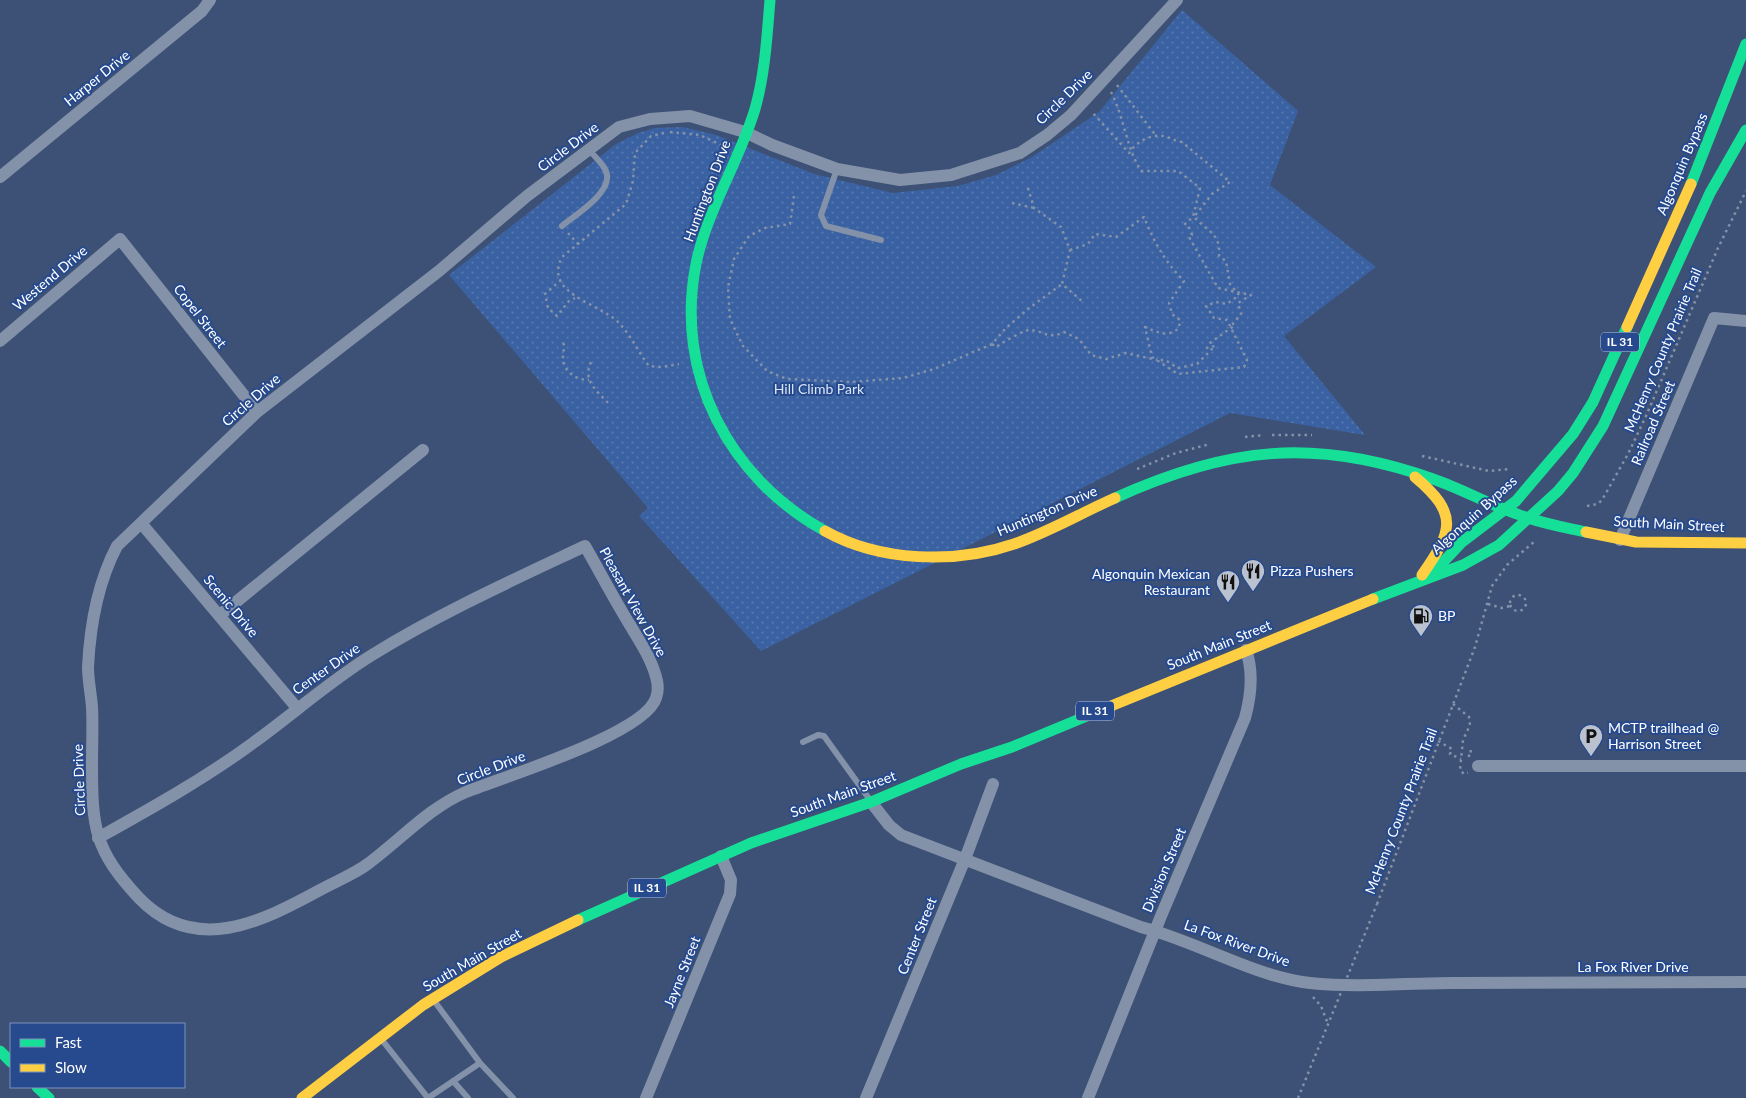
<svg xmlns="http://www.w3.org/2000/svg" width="1746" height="1098" font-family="Lato,sans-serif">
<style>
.park{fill:url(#park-dots)}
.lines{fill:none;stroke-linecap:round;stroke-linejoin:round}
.path{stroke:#8492a9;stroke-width:2.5;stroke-dasharray:2.5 4;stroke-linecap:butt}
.lane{stroke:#8492a9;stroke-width:6}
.street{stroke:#8492a9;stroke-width:12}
.fast{stroke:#16e098;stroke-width:11}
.slow{stroke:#ffcf43;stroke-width:11}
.path-bridge{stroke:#8492a9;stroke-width:2.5;stroke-dasharray:2.5 4;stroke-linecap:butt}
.labels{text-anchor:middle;stroke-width:4;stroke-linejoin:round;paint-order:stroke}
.shield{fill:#264a8d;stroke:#bec9dd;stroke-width:1}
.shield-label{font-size:12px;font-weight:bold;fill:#fff}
.street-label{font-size:14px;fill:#fff;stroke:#264a8d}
.park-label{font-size:14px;fill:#d9e5f8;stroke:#264a8d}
.poi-label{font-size:14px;fill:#fff;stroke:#264a8d;text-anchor:start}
</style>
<defs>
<pattern id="park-dots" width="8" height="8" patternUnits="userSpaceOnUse" patternTransform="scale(1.25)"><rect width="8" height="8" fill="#3a61a2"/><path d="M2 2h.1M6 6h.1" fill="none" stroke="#5879b0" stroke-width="1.8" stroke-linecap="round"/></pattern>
</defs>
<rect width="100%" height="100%" fill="#3d5176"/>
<path class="park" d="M1182 10 1298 111 1270 185 1376 267 1284 336 1365 435 1230 413 761 651 639 516 648 508 449 275 616 144 638 133 655 128 683 127 716 135 814 174 893 193 958 186 996 175 1032 157 1099 112Z"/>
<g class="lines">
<path class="path" d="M1117 85 1157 137
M1111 92C1124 117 1126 147 1141 171H1178L1200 188 1193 217 1185 224 1188 225 1192 235 1189 237 1218 288 1251 295 1238 303 1241 314 1233 324 1235 325 1210 343 1207 348 1215 346 1197 364 1178 368 1165 360H1158
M670 132 700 135 721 145
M664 133 651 136 635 153 633 181 626 204 562 257C543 294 599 303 618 322 631 335 638 352 649 366L662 367 679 364
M1028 188 1034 208 1061 227 1070 250 1062 284 1084 303
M794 196 790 224 765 228 749 236 734 259 728 287 730 319 743 346 767 371 787 379 851 382 903 378 934 369 992 344 1006 328 1028 309 1062 284
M1012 203 1034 208
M568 233 578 244
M1070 250 1088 244 1095 234 1116 237 1144 217C1154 242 1165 262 1184 281L1169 303 1172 314 1180 320 1179 328C1168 338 1157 332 1145 327L1152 357 1178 374 1244 367 1247 360 1227 320 1214 318 1206 306 1216 302 1227 304 1239 295 1230 284 1226 261 1219 256C1221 234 1208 232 1194 217L1212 194 1230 182 1182 142C1175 141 1173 139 1167 137 1153 132 1136 142 1129 153L1092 112
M561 280 545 294 548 308 557 316 569 301 575 298
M563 343C566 348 563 349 563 355 562 371 575 380 589 380
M992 344 996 347C1002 343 1025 329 1030 330 1045 331 1048 340 1064 332L1079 339 1091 355 1106 359 1126 353 1157 360
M591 362C582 381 598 392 610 405
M1272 435H1312
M1245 437 1264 435
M1422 456 1489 471 1510 469
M1137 469 1176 453 1210 444
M1587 506 1598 504 1602 500 1628 454 1646 416 1718 248 1746 191
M1510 603a8 8 0 1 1 16 0a8 8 0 1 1-16 0Z
M1488 604 1502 608 1510 606
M1453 704 1469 717 1470 725 1463 740 1460 770 1464 774 1468 773
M1438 741 1452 749 1450 754 1461 759
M1469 757V751L1475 752
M1377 904 1475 647 1492 586 1507 565 1535 541
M1313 997 1321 1006 1328 1024"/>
<path class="lane" d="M837 169 821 215 826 226 881 240
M562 226C575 215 610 194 607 175 606 166 595 157 589 150
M803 742 818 735 824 736 870 800
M382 1040 428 1098 480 1063 435 1002
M480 1063 513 1098
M453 1081 468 1098"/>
<path class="street" d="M0 177 202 11 210 0
M0 341 120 239 257 412
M141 523 297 708
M1620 540 1714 318 1746 321
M220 615 423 450
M1478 766H1746
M871 802 889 825 901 835 1141 927C1196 941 1255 977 1310 983 1358 988 1406 983 1454 983 1551 983 1649 982 1746 982
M98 838C150 809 204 779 253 743 293 714 330 681 372 655 440 613 513 580 585 546 600 572 614 599 630 625 640 642 653 661 657 681 658 686 658 693 656 698 645 734 503 777 466 792 430 807 400 840 369 863 355 874 336 881 320 890 261 922 195 956 139 898 94 850 92 827 92 764 92 745 93 726 92 707 91 694 88 680 88 667 90 627 98 582 117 546L257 412 439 271 527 196 619 127 650 119 690 116 745 132 772 145 837 169 900 180 951 175 1020 153 1047 135 1071 115 1177 0
M646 1098 730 894 731 880 721 856
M866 1098 965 859 993 784
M1088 1098 1161 916 1245 718C1251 696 1254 673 1246 650"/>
<path class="fast" d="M770 0C767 36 765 74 755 109 739 162 707 210 696 264 674 374 729 478 825 531
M1691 184 1746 44
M1115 498C1227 447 1315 437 1433 479 1462 489 1488 504 1517 514 1539 523 1563 527 1586 532
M1431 575 1462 542 1516 501 1573 434 1593 402 1627 327
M1373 599 1463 565 1499 545 1558 491 1573 473 1603 426 1710 193 1746 130
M578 920 751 843 871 802 961 764 1012 747 1111 706
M0 1051 11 1062
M37 1087 49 1098"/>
<path class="slow" d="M1627 327 1691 184
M1415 477C1459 514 1453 531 1422 575
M825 531C880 562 956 564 1014 544 1049 532 1081 513 1115 498
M1586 532 1636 542 1746 543
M1111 706 1373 599
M302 1098 423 1005 501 957 578 920"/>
<path class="path-bridge" d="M1298 1098 1377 904"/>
</g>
<defs>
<g id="restaurant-pin" transform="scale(1.25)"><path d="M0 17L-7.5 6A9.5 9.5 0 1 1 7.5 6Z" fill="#bbc2cf" stroke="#264a8d"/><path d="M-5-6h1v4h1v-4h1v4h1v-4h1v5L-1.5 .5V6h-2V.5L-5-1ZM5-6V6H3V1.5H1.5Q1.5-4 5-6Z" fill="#111"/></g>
<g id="fuel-pin" transform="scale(1.25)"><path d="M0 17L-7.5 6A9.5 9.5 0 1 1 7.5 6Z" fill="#bbc2cf" stroke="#264a8d"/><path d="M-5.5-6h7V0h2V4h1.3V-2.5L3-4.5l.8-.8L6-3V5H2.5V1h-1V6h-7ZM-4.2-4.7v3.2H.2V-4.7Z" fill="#111"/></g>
<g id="parking-pin" transform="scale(1.25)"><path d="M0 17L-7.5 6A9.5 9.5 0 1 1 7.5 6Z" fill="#bbc2cf" stroke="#264a8d"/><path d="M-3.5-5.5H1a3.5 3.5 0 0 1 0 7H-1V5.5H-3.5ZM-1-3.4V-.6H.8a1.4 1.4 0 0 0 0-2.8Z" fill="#111"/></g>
</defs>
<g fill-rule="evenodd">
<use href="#restaurant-pin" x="1253" y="571"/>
<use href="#restaurant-pin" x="1228" y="582"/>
<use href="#fuel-pin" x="1421" y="616"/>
<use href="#parking-pin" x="1591" y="736"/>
</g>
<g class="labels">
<g class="shield">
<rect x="1601" y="332.5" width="38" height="19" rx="4"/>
<rect x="1076" y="701.5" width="38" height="19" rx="4"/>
<rect x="628" y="878.5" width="38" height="19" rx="4"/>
</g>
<g class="shield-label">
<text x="1620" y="346">IL 31</text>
<text x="1095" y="715">IL 31</text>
<text x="647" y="892">IL 31</text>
</g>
<g class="street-label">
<text transform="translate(97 78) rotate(-39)" y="5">Harper Drive</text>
<text transform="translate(1064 97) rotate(-44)" y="5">Circle Drive</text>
<text transform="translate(568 147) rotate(-37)" y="5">Circle Drive</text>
<text transform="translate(1682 164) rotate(-67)" y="5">Algonquin Bypass</text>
<text transform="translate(707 191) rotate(-69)" y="5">Huntington Drive</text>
<text transform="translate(50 278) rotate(-40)" y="5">Westend Drive</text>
<text transform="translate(200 316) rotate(52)" y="5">Copel Street</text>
<text transform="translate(1663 350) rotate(-67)" y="5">McHenry County Prairie Trail</text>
<text transform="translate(251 400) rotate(-41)" y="5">Circle Drive</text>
<text transform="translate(1653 423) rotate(-67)" y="5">Railroad Street</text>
<text transform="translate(1047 511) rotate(-23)" y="5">Huntington Drive</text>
<text transform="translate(1474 515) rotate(-42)" y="5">Algonquin Bypass</text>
<text transform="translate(1669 524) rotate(3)" y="5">South Main Street</text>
<text transform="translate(633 602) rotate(61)" y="5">Pleasant View Drive</text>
<text transform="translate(231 606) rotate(50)" y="5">Scenic Drive</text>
<text transform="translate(1219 645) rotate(-22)" y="5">South Main Street</text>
<text transform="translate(326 669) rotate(-35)" y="5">Center Drive</text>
<text transform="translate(491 768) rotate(-21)" y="5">Circle Drive</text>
<text transform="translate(79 780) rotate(-92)" y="5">Circle Drive</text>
<text transform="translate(843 794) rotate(-20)" y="5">South Main Street</text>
<text transform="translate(1401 811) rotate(-69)" y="5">McHenry County Prairie Trail</text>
<text transform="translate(1164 870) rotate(-67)" y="5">Division Street</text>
<text transform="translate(917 936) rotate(-68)" y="5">Center Street</text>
<text transform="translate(1237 943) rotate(20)" y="5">La Fox River Drive</text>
<text transform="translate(472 960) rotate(-30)" y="5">South Main Street</text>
<text x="1633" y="972">La Fox River Drive</text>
<text transform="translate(682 972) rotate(-68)" y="5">Jayne Street</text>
</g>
<g class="park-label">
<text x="819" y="394">Hill Climb Park</text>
</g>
<g class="poi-label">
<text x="1270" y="576">Pizza Pushers</text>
<text x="1210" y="579" text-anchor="end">Algonquin Mexican<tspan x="1210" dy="16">Restaurant</tspan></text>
<text x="1438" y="621">BP</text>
<text x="1608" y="733">MCTP trailhead @<tspan x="1608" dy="16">Harrison Street</tspan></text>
</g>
</g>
<rect x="10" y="1023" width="175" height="65" fill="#264a8d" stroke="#7d92bb"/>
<rect x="20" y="1039" width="25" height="8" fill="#16e098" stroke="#7d92bb"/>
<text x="55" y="1048" font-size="15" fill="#ffffff">Fast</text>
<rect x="20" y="1064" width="25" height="8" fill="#ffcf43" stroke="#7d92bb"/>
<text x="55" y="1073" font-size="15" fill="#ffffff">Slow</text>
</svg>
